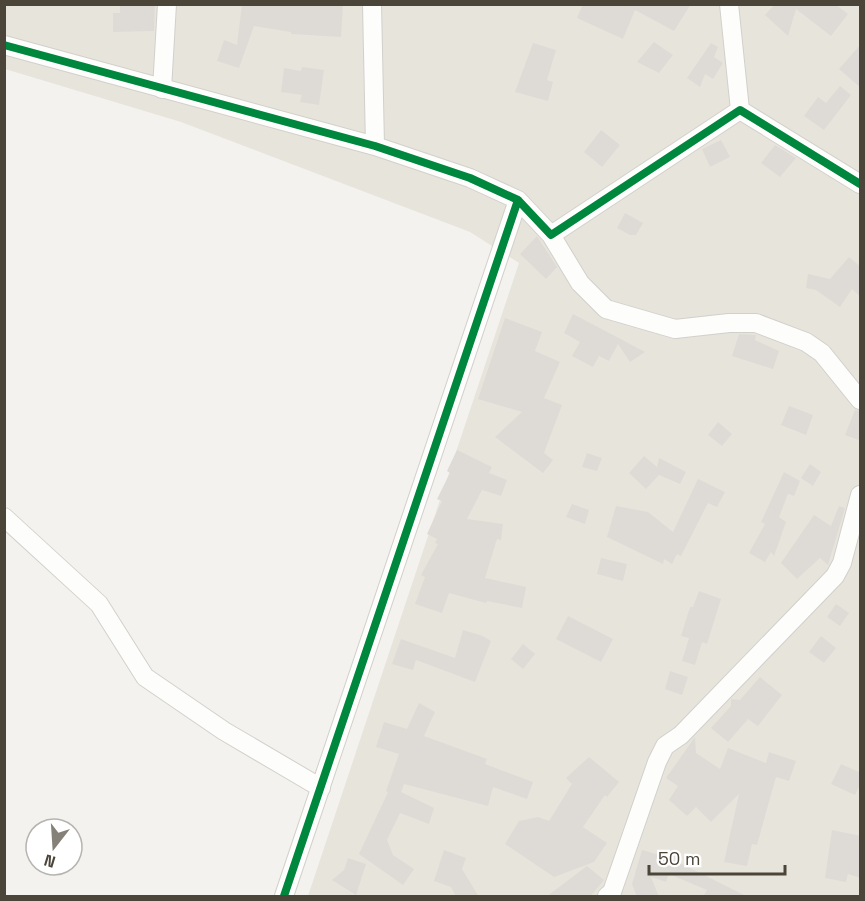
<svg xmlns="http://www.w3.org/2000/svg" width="865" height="901" font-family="'Space Grotesk',sans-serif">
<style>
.residential{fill:#e7e4dc}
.building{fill:#dedbd6}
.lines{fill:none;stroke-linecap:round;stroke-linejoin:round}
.minor-casing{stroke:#d2d0cb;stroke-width:20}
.minor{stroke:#fdfdfc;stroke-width:18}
.cycleway-casing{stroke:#fff;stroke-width:11}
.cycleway{stroke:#00873e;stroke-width:8}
</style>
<rect width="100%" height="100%" fill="#f4f2ee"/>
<path class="residential" d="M4 5H860V896H308L519 263 470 232 181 122 5 69Z"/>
<path class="building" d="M120 4H155L154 31 113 32V13H120Z
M242 4 343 5 341 37 291 34V32L254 26 239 68 217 61 224 40 237 45Z
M583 4H691L674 31 635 10 623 39 577 18Z
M775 4H835L848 14 831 36 796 9 788 36 765 15Z
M654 42 673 55 659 73 637 62Z
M533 43 556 50 547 80 553 82 548 101 515 92Z
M711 43 718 47 714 57 723 63 713 79 705 74 700 87 687 78Z
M861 44V88L839 69Z
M302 67 324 70 319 105 300 102 302 95 281 92 284 68 301 71Z
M840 86 851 95 824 130 804 116 818 97 826 103Z
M601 130 620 145 602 167 584 152Z
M721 140 730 157 710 167 702 149Z
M775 145 796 158 780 177 761 163Z
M625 213 643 223 636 235H630L617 228Z
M537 236 557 267 546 279 520 254Z
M849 257 861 267V297L852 289 840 307 816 290 806 288 808 274 830 279Z
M573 314 611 334 645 352 630 362 618 344 609 361 599 356 593 367 572 356 580 342 564 333Z
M505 318 542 332 535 351 560 362 544 398 562 405 544 453 553 460 543 473 495 437 522 412 478 399Z
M739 334 756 335 755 340 779 351 773 369 732 356Z
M789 406 813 415 806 435 781 425Z
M855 410 861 411V441L845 435Z
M718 422 732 434 722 446 708 435Z
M457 450 492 467 489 473 507 480 501 496 482 490 467 519 503 524 501 540 497 539 485 578 526 587 522 608 487 601 486 603 449 593 442 613 415 604 425 577 421 575 438 544 435 543 437 539 427 534 442 501 437 499 450 473 447 471Z
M587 453 602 458 597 471 582 467Z
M644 456 657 467 659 458 686 472 680 484 659 475 646 489 629 473Z
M810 464 821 472 813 486 801 478Z
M784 472 800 481 794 496 788 494 779 517 786 522 774 556 771 552 765 562 749 553 765 524 761 522Z
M698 479 725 492 717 507 708 503 681 556 677 554 672 564 664 559 663 564 607 537 616 506 648 512 673 532Z
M572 504 589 510 585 524 566 517Z
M839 506 845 508 828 565 820 558 797 579 781 563 814 515 831 526Z
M601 558 627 564 623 581 597 574Z
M699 591 721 599 707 644 702 642 695 665 682 661 689 638 681 636 690 607H693Z
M836 604 849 613 840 626 827 617Z
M568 616 613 639 601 662 556 639Z
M463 630 483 636 491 641 475 682 416 660 413 670 392 664 401 639 455 658Z
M821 636 836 648 824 663 809 652Z
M523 644 535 654 523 669 511 659Z
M670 671 688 677 682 695 665 689Z
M760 677 782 695 758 726 748 719 728 742 711 728 731 706V699L740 700Z
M419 703 435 712 424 736 487 759 485 764 533 782 527 799 493 787 488 806 404 784 401 792 434 808 429 824 400 813 387 840 393 855 414 869 403 885 359 854 388 792 386 791 399 754 376 747 384 722 407 729Z
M695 737 696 753 720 769 728 748 766 763 769 752 796 761 789 781 776 777 757 845 752 844 747 866 724 862 739 794 711 822 696 807 687 816 669 800 678 786 666 778Z
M589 757 619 782 607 797 605 795 583 827 607 843 594 862 554 877 505 844 519 821 538 817 549 821 572 784 566 778Z
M841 764 861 773V783L855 795 831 784Z
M832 830 861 836V878L848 874 846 882 825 878Z
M444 850 466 858 462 869 479 897H456L451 887 434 881Z
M642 850 670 858 748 897H703L707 890 669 874 666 882 651 877 659 897H637L632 884Z
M348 858 366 864 356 895 332 880 344 870Z
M587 866 604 880 590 897H546Z"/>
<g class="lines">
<g class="minor-casing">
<path id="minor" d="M372 4 375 146
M729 4 740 110
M4 45 375 146 470 178 518 200 551 235 740 110 860 184
M162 89 167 4
M551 235 580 283 606 309 675 329 729 323H756L806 342 822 353 860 400
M4 517 99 604 145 677 224 731 321 788
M284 896 518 200
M607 896 612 892 657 762 665 746 681 735 835 576 842 563 860 495"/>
</g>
<use href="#minor" class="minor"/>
<g class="cycleway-casing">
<path id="cycleway" d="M4 45 375 146 470 178 518 200 551 235 740 110 860 184
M284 896 518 200"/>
</g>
<use href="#cycleway" class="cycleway"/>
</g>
<rect width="865" height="901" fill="none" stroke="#4b4439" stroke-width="12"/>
<g transform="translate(54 847) rotate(197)"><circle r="28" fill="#ffffff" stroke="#b7b4b0" stroke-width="1.5"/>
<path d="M0-4.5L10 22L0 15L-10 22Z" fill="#868178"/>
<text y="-9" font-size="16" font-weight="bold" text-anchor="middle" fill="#4b4439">N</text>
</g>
<path d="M649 865v9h136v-9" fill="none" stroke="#4b4439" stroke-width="3"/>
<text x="658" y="865" font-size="18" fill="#4b4439" stroke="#ffffff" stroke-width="4.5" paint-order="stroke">50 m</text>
</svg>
